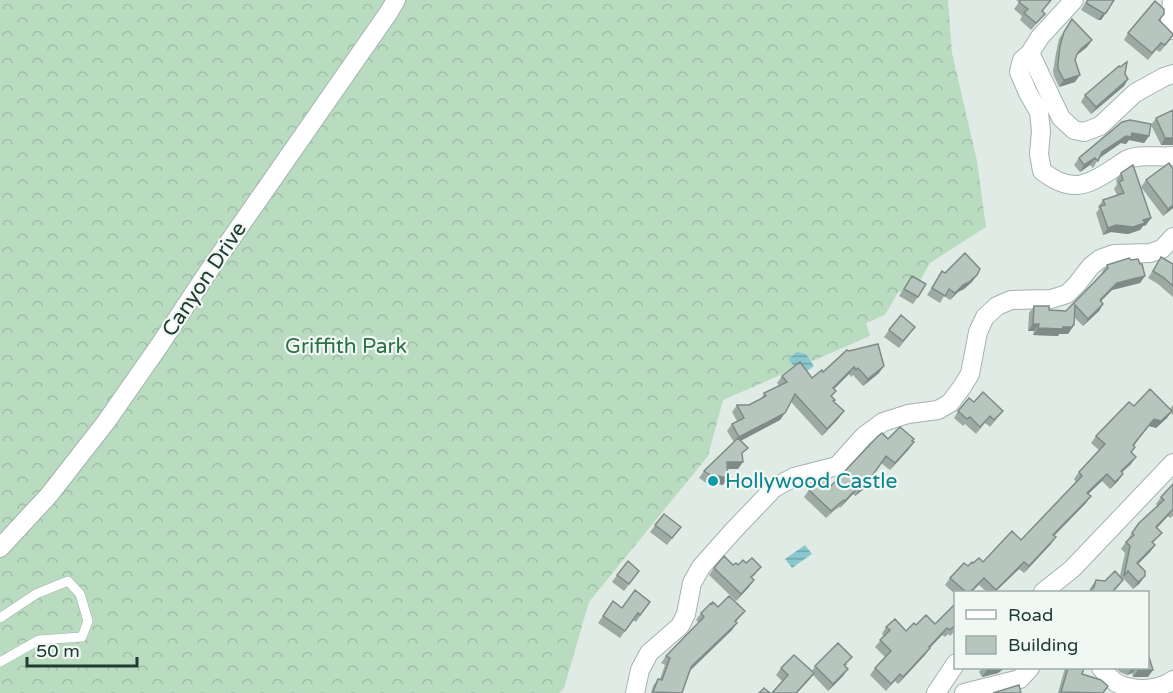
<svg xmlns="http://www.w3.org/2000/svg" width="1173" height="693" font-family="'Varela Round',sans-serif">
<style>
.forest{fill:url(#forest-crowns)}
.water{fill:url(#water-rules)}
.lines{fill:none;stroke-linecap:round;stroke-linejoin:round}
.lane-casing{stroke:#a3b3ad;stroke-width:10}
.street-casing{stroke:#a3b3ad;stroke-width:20}
.lane{stroke:#fff;stroke-width:9}
.street{stroke:#fff;stroke-width:18}
.wall{fill:#9daaa4}
.shaded-wall{fill:#7f8b86}
.building{fill:#b6c6bf;stroke:#7f8b86;stroke-width:1.5}
.culture-dot{fill:#0f9aa8;stroke:#f1f8f4;stroke-width:2}
.labels{text-anchor:middle;stroke-width:4.5;stroke-linejoin:round;paint-order:stroke}
.street-label{font-size:21px;fill:#213b33;stroke:#f1f8f4}
.park-label{font-size:21px;fill:#2c7144;stroke:#f1f8f4}
.culture-label{font-size:21px;fill:#0d838f;stroke:#f1f8f4;text-anchor:start}
</style>
<defs>
<pattern id="forest-crowns" width="20" height="18" patternUnits="userSpaceOnUse" patternTransform="scale(1.5)"><rect width="20" height="18" fill="#b9dcc1"/><path d="M2 6a3 3 0 1 1 6 0M12 15a3 3 0 1 1 6 0" fill="none" stroke="#9fbea6"/></pattern>
<pattern id="water-rules" width="6" height="5" patternUnits="userSpaceOnUse" patternTransform="scale(1.5)"><rect width="6" height="5" fill="#89c8cf"/><path d="M0 2.5h6" fill="none" stroke="#70a4a9"/></pattern>
</defs>
<rect width="100%" height="100%" fill="#e0ebe6"/>
<path class="forest" d="M0 0H948L952 53 977 161 986 227 930 263 911 297 899 291 885 315 866 323 870 336 723 400 708 456 589 602 564 688 559 693H0Z"/>
<path class="water" d="M797 352 806 354 814 366 804 373 795 367 788 359Z
M805 545 812 554 792 568 785 559Z"/>
<g class="lines">
<g class="lane-casing">
<path id="lane" d="M0 618 36 594 68 581 80 594 88 621 82 637 39 640 0 662"/>
</g>
<g class="street-casing">
<path id="street" d="M1074 0 1040 37 1030 53 1022 60 1019 72 1028 93 1039 112 1041 131 1039 154 1042 171C1070 193 1086 187 1114 168 1118 166 1122 162 1126 160 1139 153 1158 158 1173 156
M1172 0 1170 19 1173 30
M1030 53 1061 118 1074 130 1084 132 1100 126 1135 93 1164 77 1173 74
M0 548 49 495 106 422 159 346 208 272 389 12 396 0
M1043 592 1072 569 1173 463
M1101 668C1105 673 1110 678 1115 682 1131 692 1158 691 1173 680
M635 693 640 670 649 653 680 626 686 614 692 583 701 567 733 531 774 488 794 477 837 466 864 436 883 422 908 414 938 410 950 403 962 387 970 374 978 332 985 317 997 306 1011 300 1051 299 1067 294 1077 284 1091 266 1100 259 1114 254 1150 253 1162 249 1173 237
M936 693 956 663
M964 693 1020 679 1030 668"/>
</g>
<use href="#lane" class="lane"/>
<use href="#street" class="street"/>
</g>
<path class="wall" d="M1016 0H1051L1042 11 1045 14 1031 30 1020 20 1022 16 1014 9 1019 2Z
M1087 0H1114L1101 20H1098L1081 10Z
M1072 19 1092 40 1087 47 1077 55 1075 60V82L1059 87 1054 76 1053 71 1056 53 1059 39Z
M1159 21 1173 36 1160 52 1156 50 1148 60 1124 40 1128 33Z
M1125 74 1128 79 1124 86 1091 114 1081 102 1085 95Z
M1173 110V145H1161L1151 125 1156 118Z
M1122 122 1149 136 1144 143 1129 140 1126 144 1121 143 1099 158 1093 168 1090 165 1080 172 1074 165 1079 158Z
M1121 173 1151 218 1146 225 1143 226 1140 230 1128 234 1111 232 1103 235 1096 213 1099 209 1098 207 1103 200 1117 195 1114 189 1117 184 1116 180Z
M1146 180 1173 208 1163 216 1141 187Z
M1161 257 1173 264V297L1158 284 1148 278Z
M1131 260 1140 264 1145 276 1140 283 1112 290 1101 301 1103 304 1099 311 1083 326 1074 317V325L1068 334H1059L1058 336 1033 335 1034 331H1028L1029 313 1034 306 1049 310 1066 311 1102 273V272L1107 265Z
M942 271 945 273 972 282 964 289 958 292 950 300 944 296 940 303 927 295Z
M912 276 918 297 913 304 899 296Z
M915 327 899 348 884 337 889 330Z
M847 350 879 373 863 386 853 375 851 377 849 374 834 389 832 396 839 418 822 436 791 402 780 420 741 440 743 455 738 469H727L723 485 713 483 711 486 699 478 704 471 734 442 727 431 732 424 737 421 732 412 737 405H749L761 399 764 393 779 386 777 383 782 376 812 378 823 372Z
M974 402 1003 411 990 427 985 423 976 434 965 424 963 426 954 418 958 411Z
M1173 405V415L1171 413 1167 418 1156 428 1149 426 1140 437 1134 446 1131 452V464L1122 472 1123 474 1118 481 1110 489 1102 481 1088 494 1086 503 1054 536 1051 544 1024 573 1019 569 995 592H987L979 585 972 592H956V595L945 585 950 578 968 566 973 563 983 562 1021 540 1076 482 1074 479 1079 472 1099 450 1091 443 1096 436 1134 406 1170 409Z
M888 439 913 441 909 449 890 470 881 463 872 476 873 478 869 485 855 496 853 494 840 508 839 507 835 510 826 518 804 497 809 490 830 487Z
M1173 484V516L1170 518 1168 516 1157 528 1162 533 1153 543 1155 545 1150 552 1138 564 1140 583 1133 589 1123 578 1118 587 1113 592H1089L1091 587 1096 580 1105 581 1120 576 1125 553 1121 549 1139 523 1157 506 1156 504 1161 497Z
M664 514 681 527 667 545 650 532Z
M738 565 756 574 751 578 749 587 736 601 709 575 714 568Z
M617 575 634 578 624 591 612 582Z
M613 601 622 608 650 602 636 622 633 620 620 638 598 623Z
M956 603V630L950 636 948 634 945 637 942 635 930 648 925 655 898 684 895 681 886 691 870 675 875 668 885 657 875 647 884 636 882 634 886 627 906 631 916 625 935 624Z
M718 607 745 611 736 622 732 630 690 671 682 693H651L653 686 658 679H660L665 665 661 663 666 656 699 623 696 620 701 613Z
M848 664 845 666 848 669 843 676 828 691 813 675 809 680 782 681 776 675 781 668 812 671 815 666Z
M982 668H1005L998 673 982 677 979 672Z
M1065 668H1084L1082 674 1103 693H1058Z
M1116 668H1148V677H1133L1132 673 1127 675 1120 672Z"/>
<path class="shaded-wall" d="M1103 13H1106L1101 20H1098Z
M1092 40 1087 47 1077 55 1082 48Z
M1080 75 1075 82 1059 87 1064 80Z
M1128 79 1124 86 1091 114 1096 107Z
M1132 133 1149 136 1144 143 1129 140 1126 144 1121 143 1098 159 1102 152 1126 136Z
M1165 138H1173V145H1161Z
M1095 158 1090 165 1080 172 1084 165Z
M1173 205V208L1163 216 1168 209Z
M1151 218 1146 225 1143 226 1140 230 1128 234 1111 232 1103 235 1108 228 1116 225 1143 220Z
M977 275 972 282 964 289 958 292 950 300 955 293 963 285Z
M1145 276 1140 283 1112 290 1095 307 1100 300 1117 283Z
M1103 304 1099 311 1083 326 1088 319Z
M1033 324H1039L1034 331H1028Z
M1073 325H1074L1068 334H1059L1058 336 1033 335 1038 328 1063 327Z
M884 366 879 373 863 386 868 379Z
M854 367 849 374 828 395 833 388Z
M844 411 839 418 822 436 827 429Z
M1172 411 1167 418 1156 428 1149 426 1128 452 1139 437 1154 419Z
M785 413 780 420 735 444 739 437Z
M914 442 909 449 890 470 895 463Z
M1136 457 1131 464 1116 478 1121 471Z
M727 462H743L738 469H722Z
M1107 474 1102 481 1082 500 1087 493Z
M1123 474 1118 481 1110 489 1115 482Z
M718 476 728 478 723 485 713 483 711 486Z
M873 478 869 485 855 496 860 489Z
M858 487 853 494 840 508 845 501Z
M1091 496 1086 503 1048 542 1053 535Z
M1173 509 1168 516 1151 534 1156 527Z
M1056 537 1051 544 1024 573 1029 566Z
M1155 545 1150 552 1132 570 1137 563Z
M1024 562 1019 569 995 592H994Z
M1145 576 1140 583 1133 589 1138 582Z
M754 580 749 587 736 601 741 594Z
M737 623 732 630 686 674 691 667Z
M947 628 942 635 924 654 929 647Z
M930 648 925 655 898 684 903 677Z
M996 668H1005L998 673 982 677 987 670Z
M1132 668H1136L1132 673 1127 675Z
M848 669 843 676 828 691 833 684Z
M1138 670H1153L1148 677H1133Z
M814 673 809 680 797 693H796Z"/>
<path class="building" d="M1021 0H1051L1042 11 1045 14 1036 23 1024 13 1028 9 1019 2Z
M1088 0H1114L1106 13H1103L1086 3Z
M1155 1 1164 9V14L1159 20 1173 34V35L1165 45 1161 43 1152 53 1128 33Z
M1072 19 1092 40 1082 48 1077 54 1075 60 1080 75 1064 80 1058 69V64L1060 46 1064 32Z
M1127 62 1125 74 1128 79 1096 107 1085 95 1119 66 1120 67Z
M1173 110V138H1165L1156 118Z
M1130 120 1151 124 1149 136 1132 133 1131 137 1126 136 1102 152 1098 161 1095 158 1084 165 1079 158 1122 122Z
M1169 163 1173 169V205L1168 209 1146 180Z
M1133 165 1151 218 1143 220 1145 223 1133 227 1116 225 1108 228 1100 206 1105 205 1103 200 1124 193 1119 182 1123 180 1121 173Z
M965 253 980 269 977 275 969 282 963 285 955 293 949 289 945 296 932 288 942 271 945 273Z
M1161 257 1173 264V286L1163 277 1153 271Z
M1129 258 1131 260 1138 259 1140 264H1142L1145 276 1117 283 1100 300 1103 304 1088 319 1075 305 1074 325H1073L1072 327H1063V329L1038 328 1039 324H1033L1034 306H1049V310L1066 311 1108 268 1107 265Z
M912 276 926 284 918 297 904 289Z
M901 315 915 327 903 341 889 330Z
M878 344 884 366 868 379 858 368 856 370 854 367 833 388 836 391 831 396 835 400 833 401 844 411 827 429 795 394 785 413 739 437 732 424 744 418 737 405H749L766 396 764 393 787 382 782 376 800 362 812 378 822 370 823 372 847 350 849 351Z
M1150 389 1172 411 1161 421 1154 419 1133 445 1135 447 1131 452 1136 457 1121 471 1123 474 1115 482 1107 474 1087 493 1091 496 1053 535 1056 537 1029 566 1024 562 996 590 984 578 970 592H966L950 578 964 563 968 566 972 562 973 563 979 558 983 562 1012 531 1021 540 1082 476 1079 472 1105 444 1096 436 1129 402 1134 406Z
M983 392 1003 411 994 420 990 416 980 427 970 417 967 419 958 411 969 398 974 402Z
M900 427 914 439 912 441 914 442 895 463 886 456 872 476 873 478 860 489 858 487 845 501 844 500 840 503 831 511 809 490 821 477 830 487 877 437 882 433 888 439Z
M738 438 748 448 742 453 743 462H727L728 478 718 476 716 479 704 471Z
M1173 484V509L1156 527 1162 533 1152 542 1155 545 1137 563 1145 571V576L1138 582 1128 571 1124 576 1130 546 1126 542 1134 535 1132 533 1139 523 1164 500 1161 497Z
M664 514 681 527 672 538 655 525Z
M724 556 733 565 736 563 738 565 743 560 746 563 752 558 761 567 751 577 754 580 741 594 714 568Z
M628 561 639 571 629 584 617 575Z
M1115 571 1123 580 1112 592H1113H1089L1094 587 1096 580 1105 581Z
M635 590 650 602 640 615 638 613 625 631 603 616 613 601 622 608Z
M729 596 745 611 735 621 737 623 691 667 682 693 653 692 658 679 662 680 670 658 666 656 704 617 701 613 711 603 712 604 713 602 718 607Z
M956 603V628L953 627 950 630 947 628 929 647 930 648 903 677 900 674 891 684 875 668 891 651 880 640 890 630 886 627 895 619 906 631 914 623 916 625 926 615 935 624Z
M838 643 852 657 844 665 848 669 833 684 815 666Z
M794 655 814 673 796 693H772L788 675 781 668Z
M1148 657H1149L1153 670H1138L1137 668H1148Z
M986 668H996L987 670Z
M1068 668H1084L1082 674 1101 680 1108 686 1103 693 1061 692Z
M1019 685 1021 693H993Z
M764 688 770 693H759Z"/>
<circle class="culture-dot" cx="713" cy="481" r="6"/>
<g class="labels">
<g class="street-label">
<text transform="translate(204 279) rotate(-56)" y="7">Canyon Drive</text>
</g>
<g class="park-label">
<text x="346" y="353">Griffith Park</text>
</g>
<g class="culture-label">
<text x="725" y="488">Hollywood Castle</text>
</g>
</g>
<rect x="954" y="591" width="195" height="78" fill="#f1f8f4" stroke="#9eaca7" stroke-width="1.5"/>
<rect x="966" y="610" width="30" height="9" fill="#ffffff" stroke="#9eaca7" stroke-width="1.5"/>
<text x="1008" y="621" font-size="18" fill="#213b33">Road</text>
<rect x="966" y="636" width="30" height="18" fill="#b6c6bf" stroke="#9eaca7" stroke-width="1.5"/>
<text x="1008" y="651" font-size="18" fill="#213b33">Building</text>
<path d="M27 657v9h110v-9" fill="none" stroke="#213b33" stroke-width="3"/>
<text x="36" y="657" font-size="18" fill="#213b33" stroke="#f1f8f4" stroke-width="4.5" paint-order="stroke">50 m</text>
</svg>
